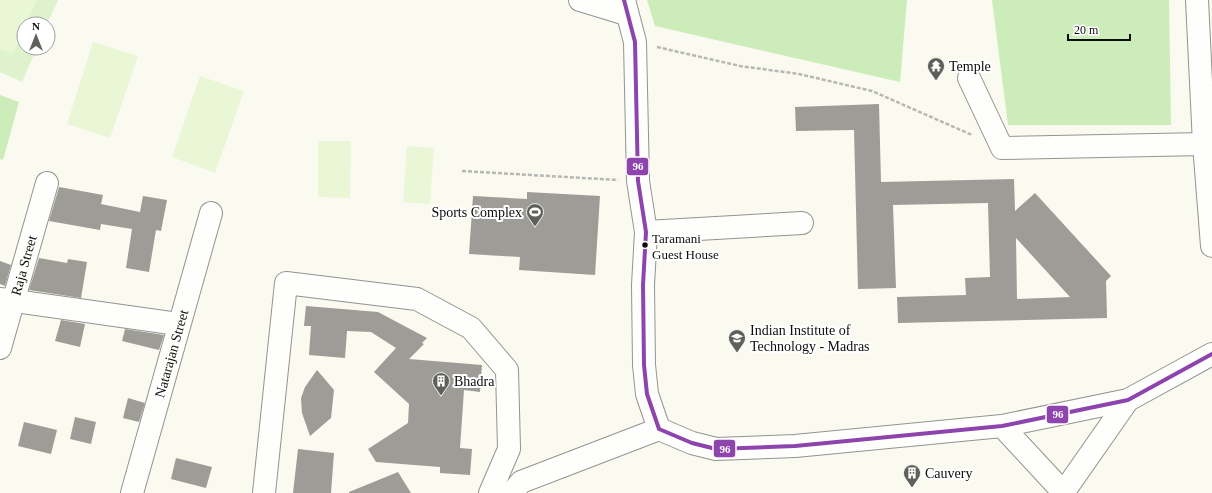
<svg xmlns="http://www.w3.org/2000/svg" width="1212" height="493" font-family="Georgia,serif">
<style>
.green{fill:#def3cd}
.forest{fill:#ccecba}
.pitch{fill:#eaf7d7}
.building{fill:#9d9c96;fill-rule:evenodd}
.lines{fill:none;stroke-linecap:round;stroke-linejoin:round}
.minor-casing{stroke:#93938f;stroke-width:24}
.path{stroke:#b7b7b5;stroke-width:2.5;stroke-dasharray:4 2;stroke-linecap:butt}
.minor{stroke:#fefefd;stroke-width:22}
.bus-1-casing{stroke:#fff;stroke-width:7}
.bus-1{stroke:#8e44ad;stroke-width:4}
.bus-dot{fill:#0c0c0c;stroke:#fff;stroke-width:1.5}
.labels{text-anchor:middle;stroke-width:4;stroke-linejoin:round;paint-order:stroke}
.bus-label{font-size:13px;fill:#0c0c0c;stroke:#fff;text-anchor:start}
.poi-label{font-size:14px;fill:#0c0c0c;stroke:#fff;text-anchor:start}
.street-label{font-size:14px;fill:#0c0c0c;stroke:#fff}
.line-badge{stroke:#fff;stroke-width:1.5}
.badge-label{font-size:11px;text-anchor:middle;font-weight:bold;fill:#fff}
</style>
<rect width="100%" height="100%" fill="#fafaf0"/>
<path class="green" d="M0 0H58L47 24H24V48H37L22 82 0 72Z"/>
<path class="forest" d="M647 0H907L900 82 655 26Z
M992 0H1169L1171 125H1008Z
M0 95 19 102 3 160 0 159Z"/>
<path class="pitch" d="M0 0H37L26 24H24V29L13 54 0 49Z
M93 42 138 56 110 138 67 124Z
M200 76 244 91 215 173 172 157Z
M318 141H351L350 198 318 197Z
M407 146 434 148 430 204 403 202Z"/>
<path class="building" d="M879 104 881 182 1014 179 1015 211 1035 193 1111 276 1106 281 1107 318 898 323 897 297 966 295 965 278 990 277 988 203 893 205 896 288 858 289 854 130 796 131 795 107ZM1016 238 1070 297 1017 299Z
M59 187 103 195 101 204 140 212 143 196 167 200 161 231 156 230 149 272 126 268 132 229 101 224 100 230 49 221Z
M527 192 600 196 595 275 519 270 520 257 469 254 473 196 527 199Z
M39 258 67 263 68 259 87 262 81 298 29 290Z
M0 261 11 265 5 286 0 284Z
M306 306 378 312 427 338 422 343 424 344 409 359 482 365 480 392 464 390 460 448 472 449 470 475 440 473V467L376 462 368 449 408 423 409 404 374 372 396 348 371 332 347 331 345 358 309 355 311 326H304Z
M61 320 85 324 80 347 55 341Z
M125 329 164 335 159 350 122 341Z
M317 370 334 390 331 418 310 436 302 413 301 398 305 387Z
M128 398 145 403 139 422 123 418Z
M75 417 96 422 91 444 70 439Z
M24 422 57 430 51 454 18 446Z
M298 449 334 453 331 493H293Z
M176 458 212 467 206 488 171 479Z
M398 472 411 493H349V492Z"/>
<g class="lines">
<g class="minor-casing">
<g id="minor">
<path d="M580 0 626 14"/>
<path d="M624 0 635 42 638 181 646 232 643 285 644 365 647 394 659 429 692 443 716 449 795 446 1002 426 1128 400 1212 354"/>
<path d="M1197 0 1204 144 1212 246"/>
<path d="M969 78 1002 148 1204 144"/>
<path d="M646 232 802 223"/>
<path d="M0 299 178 324"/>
<path id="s1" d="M0 348 47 183"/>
<path d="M1002 426 1063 492"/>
<path id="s2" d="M132 493 211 213"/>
<path d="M264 493 286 283 417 299 471 328 507 370 509 449 490 493"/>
<path d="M512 493 521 482 659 429"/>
<path d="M1063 493 1128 400"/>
</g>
</g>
<path class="path" d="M657 47 740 66 799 74 872 91 972 135
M462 171 618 180"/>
<use href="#minor" class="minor"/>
<g class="bus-1-casing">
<path id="bus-1" d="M624 0 635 42 638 181 646 232 643 285 644 365 647 394 659 429 692 443 716 449 795 446 1002 426 1128 400 1212 354"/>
</g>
<use href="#bus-1" class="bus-1"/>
</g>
<defs>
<g id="temple-pin" transform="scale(0.9)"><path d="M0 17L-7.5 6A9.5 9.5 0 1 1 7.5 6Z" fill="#5f5f5c" stroke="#fff"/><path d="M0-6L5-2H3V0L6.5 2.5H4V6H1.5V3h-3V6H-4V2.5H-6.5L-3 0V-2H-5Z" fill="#fff"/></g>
<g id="stadium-pin" transform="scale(0.9)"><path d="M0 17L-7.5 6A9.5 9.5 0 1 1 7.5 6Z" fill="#5f5f5c" stroke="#fff"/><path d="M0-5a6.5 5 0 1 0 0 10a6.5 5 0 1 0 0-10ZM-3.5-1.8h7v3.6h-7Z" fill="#fff"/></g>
<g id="university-pin" transform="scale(0.9)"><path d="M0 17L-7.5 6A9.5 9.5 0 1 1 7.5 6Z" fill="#5f5f5c" stroke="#fff"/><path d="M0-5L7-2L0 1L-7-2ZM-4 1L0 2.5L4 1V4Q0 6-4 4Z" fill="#fff"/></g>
<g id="building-pin" transform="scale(0.9)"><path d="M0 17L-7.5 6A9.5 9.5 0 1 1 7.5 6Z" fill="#5f5f5c" stroke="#fff"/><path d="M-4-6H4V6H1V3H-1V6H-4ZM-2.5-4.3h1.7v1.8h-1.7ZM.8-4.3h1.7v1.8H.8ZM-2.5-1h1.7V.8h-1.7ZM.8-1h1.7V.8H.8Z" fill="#fff"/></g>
</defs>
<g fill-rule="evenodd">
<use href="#temple-pin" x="936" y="66"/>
<use href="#stadium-pin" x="535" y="212"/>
<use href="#university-pin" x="737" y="338"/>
<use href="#building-pin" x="441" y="381"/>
<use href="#building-pin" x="912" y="473"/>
</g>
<circle class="bus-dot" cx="645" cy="245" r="3.5"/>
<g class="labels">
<g class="bus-label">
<text x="652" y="243">Taramani<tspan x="652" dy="16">Guest House</tspan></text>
</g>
<g class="poi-label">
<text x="949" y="71">Temple</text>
<text x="522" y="217" text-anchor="end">Sports Complex</text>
<text x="750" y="335">Indian Institute of<tspan x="750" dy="16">Technology - Madras</tspan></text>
<text x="454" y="386">Bhadra</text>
<text x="925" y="478">Cauvery</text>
</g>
<g class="street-label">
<text dy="5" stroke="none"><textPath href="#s1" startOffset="86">Raja Street</textPath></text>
<text dy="5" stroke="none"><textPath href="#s2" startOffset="145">Natarajan Street</textPath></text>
</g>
</g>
<g class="line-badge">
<rect x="626" y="157" width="23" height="19" rx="4" fill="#8e44ad"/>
<rect x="1046" y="405" width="23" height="19" rx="4" fill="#8e44ad"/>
<rect x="713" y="439" width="23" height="19" rx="4" fill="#8e44ad"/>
</g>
<g class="badge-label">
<text x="638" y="170">96</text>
<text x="1058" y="418">96</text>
<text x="725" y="453">96</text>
</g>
<g transform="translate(36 36)"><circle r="19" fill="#ffffff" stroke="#9e9e9e"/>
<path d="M0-3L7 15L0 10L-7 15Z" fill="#5f5f5c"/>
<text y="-6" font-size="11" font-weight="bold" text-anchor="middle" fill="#0c0c0c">N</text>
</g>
<path d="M1068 34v6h62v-6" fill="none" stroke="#0c0c0c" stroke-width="2"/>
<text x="1074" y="34" font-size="12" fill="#0c0c0c" stroke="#ffffff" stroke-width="3" paint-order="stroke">20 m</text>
</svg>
